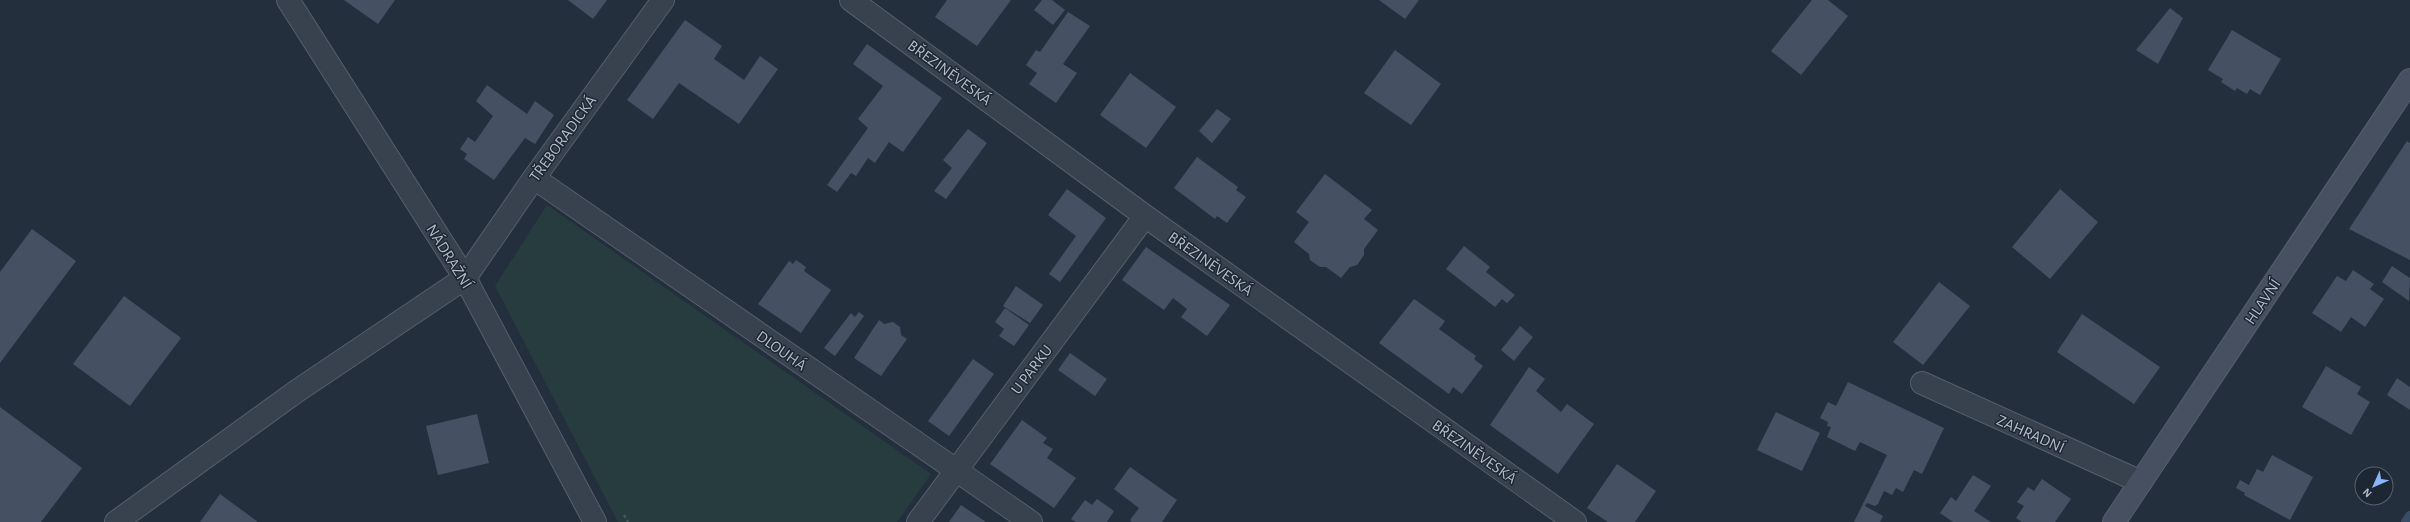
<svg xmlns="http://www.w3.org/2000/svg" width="2410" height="522" font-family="'Alegreya Sans',sans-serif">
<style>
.green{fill:#263c3f}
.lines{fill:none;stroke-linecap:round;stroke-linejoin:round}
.stream{stroke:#394c67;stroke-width:10}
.building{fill:#455162}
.street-casing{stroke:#565f6c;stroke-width:24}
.secondary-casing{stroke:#565f6c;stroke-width:24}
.path{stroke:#44595c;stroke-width:2.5;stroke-dasharray:3 3;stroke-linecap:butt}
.street{stroke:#38414e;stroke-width:22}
.secondary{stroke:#465061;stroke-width:22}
.labels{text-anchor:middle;stroke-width:3;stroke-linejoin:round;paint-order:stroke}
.street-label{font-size:16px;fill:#b4bcc9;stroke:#1d2633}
</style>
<rect width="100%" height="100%" fill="#242f3e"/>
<path class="green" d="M547 205 931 474 897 522H618L495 286Z"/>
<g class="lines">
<path class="stream" d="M2406 522 2410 516"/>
</g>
<path class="building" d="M344 0H395L378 24Z
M568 0H607L593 19Z
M947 0H1011L977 46 935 17Z
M1042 0H1052L1065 10 1053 25 1034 10Z
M1379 0H1419L1405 19Z
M1812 0H1828L1848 16 1801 75 1771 51Z
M2170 8 2183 18 2158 64 2136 50Z
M1068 12 1090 26 1063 64 1077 73 1056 103 1029 84 1037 73 1026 65 1036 50 1040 52Z
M685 20 722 46 714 59 744 80 760 56 778 69 739 124 679 83 653 119 627 100Z
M2232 30 2281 59 2260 95 2250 89 2247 94 2237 88 2235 91 2221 82 2223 79 2208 70Z
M867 44 942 98 903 152 889 142 875 163 868 158 856 176 851 173 837 192 827 185 868 128 858 119 883 86 853 64Z
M1395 50 1441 84 1411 125 1364 93Z
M1130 73 1176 107 1146 148 1100 115Z
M487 85 527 114 535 101 554 115 535 144 525 138 494 180 464 159 467 154 460 149 468 137 475 142 493 116 476 101Z
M1217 109 1231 119 1212 143 1199 131Z
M968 129 987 143 946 199 934 191 952 168 943 160Z
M2407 141 2410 143V260L2349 229Z
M1197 157 1238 187 1236 190 1246 197 1227 223 1217 216 1215 219 1174 188Z
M1325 174 1372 210 1364 219 1378 230 1364 249V255L1357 265 1350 267 1341 278 1326 267H1320L1310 260 1309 254 1294 242 1309 222 1296 212Z
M1067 189 1106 218 1060 282 1049 274 1076 236 1048 215Z
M2060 189 2098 222 2050 279 2012 247Z
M32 229 76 261 0 363V272Z
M1464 246 1490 267 1486 272 1515 295 1507 303 1502 299 1495 307 1446 269Z
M1146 247 1230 305 1207 336 1181 317 1187 309 1173 298 1164 310 1122 280Z
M796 260 806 267 804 271 831 290 801 333 758 304 789 261 793 264Z
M2392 266 2410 278 2409 301 2382 282Z
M2353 270 2374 284 2370 289 2384 299 2365 327 2351 317 2341 332 2312 313 2337 276 2346 281Z
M1939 282 1970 306 1923 365 1893 342Z
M1016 286 1043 305 1030 323 1003 306Z
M124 296 181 338 130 406 73 364Z
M1414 299 1445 321 1439 329 1476 356 1474 359 1483 366 1462 394 1453 387 1449 394 1379 343Z
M1005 308 1029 325 1014 346 999 336 1004 329 995 322Z
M859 312 864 316 835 356 824 348 851 313 855 317Z
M2082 314 2160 367 2134 404 2057 352Z
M879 320 884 324 893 322 900 327 901 335 907 339 881 376 854 358Z
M1520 326 1533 337 1514 361 1501 350Z
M1070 353 1107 379 1095 396 1058 370Z
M973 359 994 374 949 436 928 421Z
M2326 366 2361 387 2357 394 2370 402 2351 435 2302 407Z
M1529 367 1545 379 1536 391 1561 412 1567 404 1594 424 1558 474 1490 425Z
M2397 378 2410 387V410L2387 395Z
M1848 382 1944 428 1922 474 1914 470 1903 492 1896 488 1892 495 1884 491 1878 504 1875 506 1867 503 1865 506 1883 516 1880 522H1854L1887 455 1860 442 1855 451 1827 437 1831 427 1827 426 1828 422 1820 418 1828 402 1836 406Z
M0 407 82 468 41 522H0Z
M1776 412 1820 433 1802 471 1757 450Z
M477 414 489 463 438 475 426 426Z
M1022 420 1047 438 1043 443 1053 449 1047 458 1076 478 1054 508 990 464Z
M2272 455 2313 477 2290 520 2244 495 2245 493 2236 488 2240 480 2249 485 2257 469 2263 472Z
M1617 464 1656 491 1635 522H1608L1587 508Z
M1130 467 1177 500 1162 522H1132L1130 520 1139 508 1114 489Z
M1973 475 1991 486 1974 511 1991 522H1953L1940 513 1951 497 1956 501Z
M2042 479 2071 499 2055 522H2022L2016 518 2024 506 2017 502 2028 487 2034 491Z
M220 494 258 522H200Z
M1097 499 1114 511 1107 522H1076L1071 519 1085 500 1092 505Z
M961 505 986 522H949Z"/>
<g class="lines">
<g class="street-casing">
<path id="street" d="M288 0 465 278 595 522
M851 0 1145 216 1575 522
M534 178 1031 522
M1922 383 2141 482
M116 522 297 391 465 278 534 178 663 0
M918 522 1145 216"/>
</g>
<g class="secondary-casing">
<path id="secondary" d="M2114 522 2410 80"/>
</g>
<path class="path" d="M624 515 628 522"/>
<use href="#street" class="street"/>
<use href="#secondary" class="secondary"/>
</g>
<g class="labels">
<g class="street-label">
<text transform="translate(950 72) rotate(36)" y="6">BŘEZINĚVESKÁ</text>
<text transform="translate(562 138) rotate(-54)" y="6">TŘEBORADICKÁ</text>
<text transform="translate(450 256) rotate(58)" y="6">NÁDRAŽNÍ</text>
<text transform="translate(1211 263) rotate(35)" y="6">BŘEZINĚVESKÁ</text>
<text transform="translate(2262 301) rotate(-56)" y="6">HLAVNÍ</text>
<text transform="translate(782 350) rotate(35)" y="6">DLOUHÁ</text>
<text transform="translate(1031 369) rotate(-53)" y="6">U PARKU</text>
<text transform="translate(2031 433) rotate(24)" y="6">ZAHRADNÍ</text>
<text transform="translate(1475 451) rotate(35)" y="6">BŘEZINĚVESKÁ</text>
</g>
</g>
<g transform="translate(2374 486) rotate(225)"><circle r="19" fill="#1d2633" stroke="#59626f"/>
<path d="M0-3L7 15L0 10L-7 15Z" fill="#8ab4f8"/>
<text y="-6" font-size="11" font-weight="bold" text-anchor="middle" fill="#b4bcc9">N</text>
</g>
</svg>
